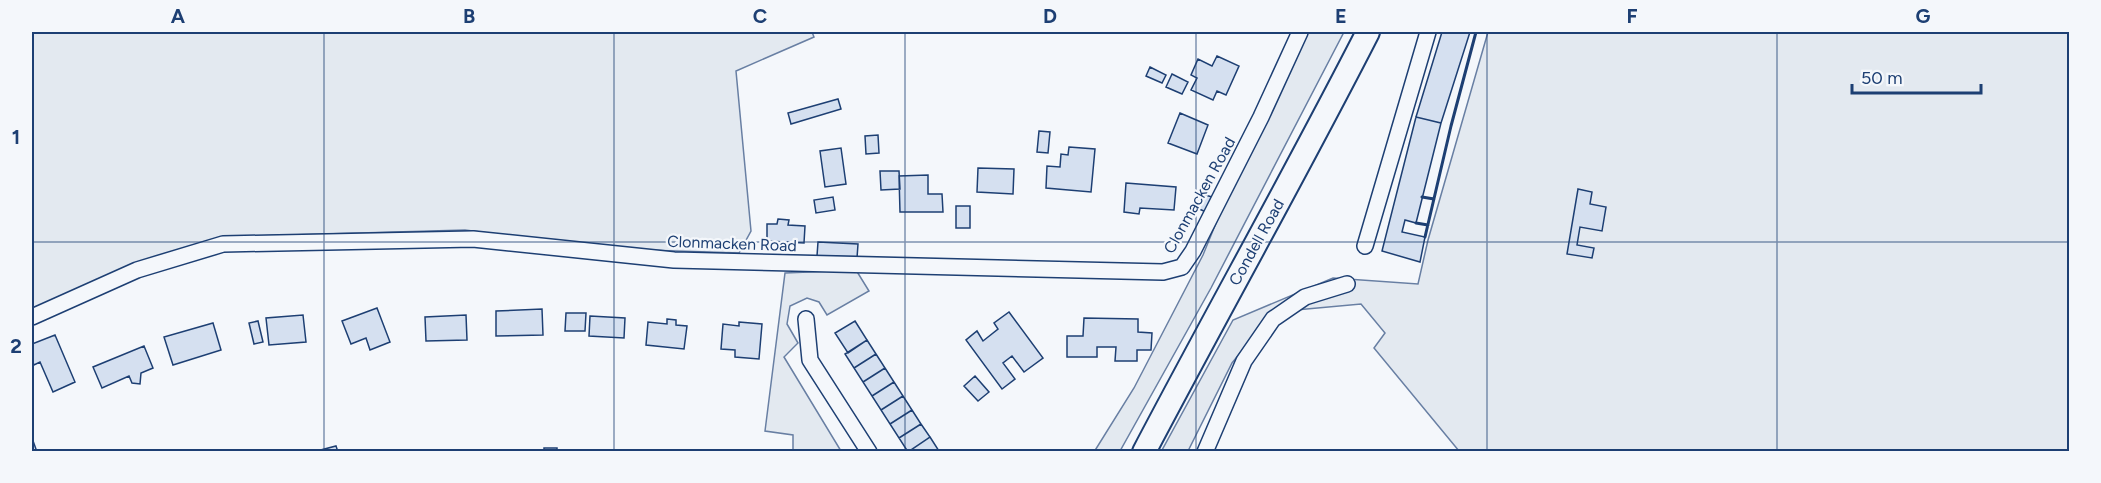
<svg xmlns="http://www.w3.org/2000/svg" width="2101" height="483" font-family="Figtree,sans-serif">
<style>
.green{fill:#e3e9f0;stroke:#687fa3;stroke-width:1.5}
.building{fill:#d5e0f0;stroke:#1d3f73;stroke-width:1.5}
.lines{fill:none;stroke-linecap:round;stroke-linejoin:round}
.minor-casing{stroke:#1d3f73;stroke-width:18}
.secondary-casing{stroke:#1d3f73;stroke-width:26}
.minor{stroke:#f4f7fb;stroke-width:15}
.secondary{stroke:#f4f7fb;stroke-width:22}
.wall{stroke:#1d3f73;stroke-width:3}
.grid{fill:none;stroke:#1d3f73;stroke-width:1.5;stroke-opacity:0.55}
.labels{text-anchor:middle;stroke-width:4.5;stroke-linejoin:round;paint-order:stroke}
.street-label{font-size:16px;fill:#1d3f73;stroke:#f4f7fb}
.neatline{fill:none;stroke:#1d3f73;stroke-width:2}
.grid-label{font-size:20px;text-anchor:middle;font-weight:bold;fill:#1d3f73}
</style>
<rect width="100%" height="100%" fill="#f4f7fb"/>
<path class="green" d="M32 32H812L814 37 736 71 751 231 739 253 614 249 465 230 223 237 32 312Z
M1294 32H1344L1211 288 1120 451 1094 452 1134 388 1203 255Z
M1488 32H2069V451H1459L1374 348 1385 333 1361 304 1274 312 1232 363 1188 451 1161 452 1233 320 1333 278 1418 284 1428 240Z
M856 270 869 291 827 315 819 302 807 298 790 306 787 324 798 343 784 357 841 451H793V435L765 431 785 273Z"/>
<path class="building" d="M1442 32H1470L1441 123 1416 117Z
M1217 56 1239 66 1226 95 1217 91 1213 100 1191 90 1197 78 1191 75 1198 59 1212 66Z
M1150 67 1166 75 1162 83 1146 76Z
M1172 74 1188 82 1182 94 1166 87Z
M838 99 841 109 791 124 788 113Z
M1180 113 1208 125 1197 154 1168 143Z
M1416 117 1441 123 1416 223 1405 220 1402 232 1425 237 1420 262 1382 251Z
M1039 131 1050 132 1048 153 1037 152Z
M878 135 879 153 866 154 865 136Z
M1069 147 1095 149 1091 192 1046 188 1047 166 1060 167 1061 154 1068 155Z
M841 148 846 184 825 187 820 151Z
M978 168 1014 169 1013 194 977 192Z
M880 171H899L900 189 881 190Z
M928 175V194H942L943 212H900L899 176Z
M1126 183 1176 187 1174 210 1140 208 1139 214 1124 212Z
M1578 189 1592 192 1590 204 1606 207 1602 231 1580 227 1577 245 1594 248 1592 258 1567 254Z
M1202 194 1212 197 1206 212 1197 208Z
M833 197 835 210 816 213 814 200Z
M956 206H970V228H956Z
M778 219 789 220 788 225 805 226 804 243 767 241V224H777Z
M818 242 858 244 857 258 817 256Z
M377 308 390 342 370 350 366 338 351 344 342 321Z
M542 309 543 335 496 336V311Z
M1009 312 1043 358 1024 372 1012 356 1003 363 1015 379 1002 389 966 340 977 331 983 341 998 329 994 323Z
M566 313H586L585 331H565Z
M303 315 306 342 269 345 266 318Z
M466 315 467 340 426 341 425 317Z
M590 316 625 318 624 338 589 336Z
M1084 318 1138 319V332L1152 333 1151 350H1137V361H1115L1116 347H1097V357H1067V336H1083Z
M667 319 676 320V325L687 326 684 349 646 345 648 322 667 324Z
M258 321 263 342 254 344 249 323Z
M855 321 867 340 848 353 835 333Z
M739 322 762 324 759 359 735 357V350L721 349 723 324 739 326Z
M213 323 221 350 173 365 164 337Z
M55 335 75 382 53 392 40 362 34 365 32 360V344Z
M867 340 876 354 854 368 845 354Z
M144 346 153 368 141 373 140 384 132 383 129 376 102 388 93 367Z
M876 354 885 368 863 382 854 368Z
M885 368 894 382 872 396 863 382Z
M975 376 989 392 978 401 964 386Z
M894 382 903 396 881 410 872 396Z
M903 396 912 410 890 424 881 410Z
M912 410 921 424 899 438 890 424Z
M921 424 930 437 908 452 899 438Z
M930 437 939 451 908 452Z
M32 438 37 452H32Z
M336 446 338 452H318L317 451Z
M544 448H557V452H544Z"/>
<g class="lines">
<g class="minor-casing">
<path id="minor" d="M1365 246 1428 32
M32 317 137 270 223 244 473 239 674 260 1163 272 1182 267 1193 251 1261 117 1300 32
M806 319 810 360 869 452
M1205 452 1244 361 1273 319 1305 297 1347 284"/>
</g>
<g class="secondary-casing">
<path id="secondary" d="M1144 452C1218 311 1296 173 1368 32"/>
</g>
<use href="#minor" class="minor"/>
<use href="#secondary" class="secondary"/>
<path class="wall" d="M1422 197 1434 199
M1416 223 1428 225
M1425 237 1451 126 1476 32"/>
</g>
<path class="grid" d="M324 32V452M614 32V452M905 32V452M1196 32V452M1487 32V452M1777 32V452M32 242H2070"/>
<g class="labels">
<g class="street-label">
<text transform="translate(1199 195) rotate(-61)" y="6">Clonmacken Road</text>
<text transform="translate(1256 242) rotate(-61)" y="6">Condell Road</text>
<text transform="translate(732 243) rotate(2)" y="6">Clonmacken Road</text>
</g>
</g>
<rect width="2101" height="483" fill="none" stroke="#f4f7fb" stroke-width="66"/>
<path d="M1852 84v9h129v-9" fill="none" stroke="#1d3f73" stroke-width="3"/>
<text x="1861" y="84" font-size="18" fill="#1d3f73" stroke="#f4f7fb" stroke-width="4.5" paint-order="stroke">50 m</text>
<rect x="33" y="33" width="2035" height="417" class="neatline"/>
<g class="grid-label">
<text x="178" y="23">A</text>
<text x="469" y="23">B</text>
<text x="760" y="23">C</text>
<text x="1050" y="23">D</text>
<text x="1341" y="23">E</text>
<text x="1632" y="23">F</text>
<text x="1923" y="23">G</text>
<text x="16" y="144">1</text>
<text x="16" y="353">2</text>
</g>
</svg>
